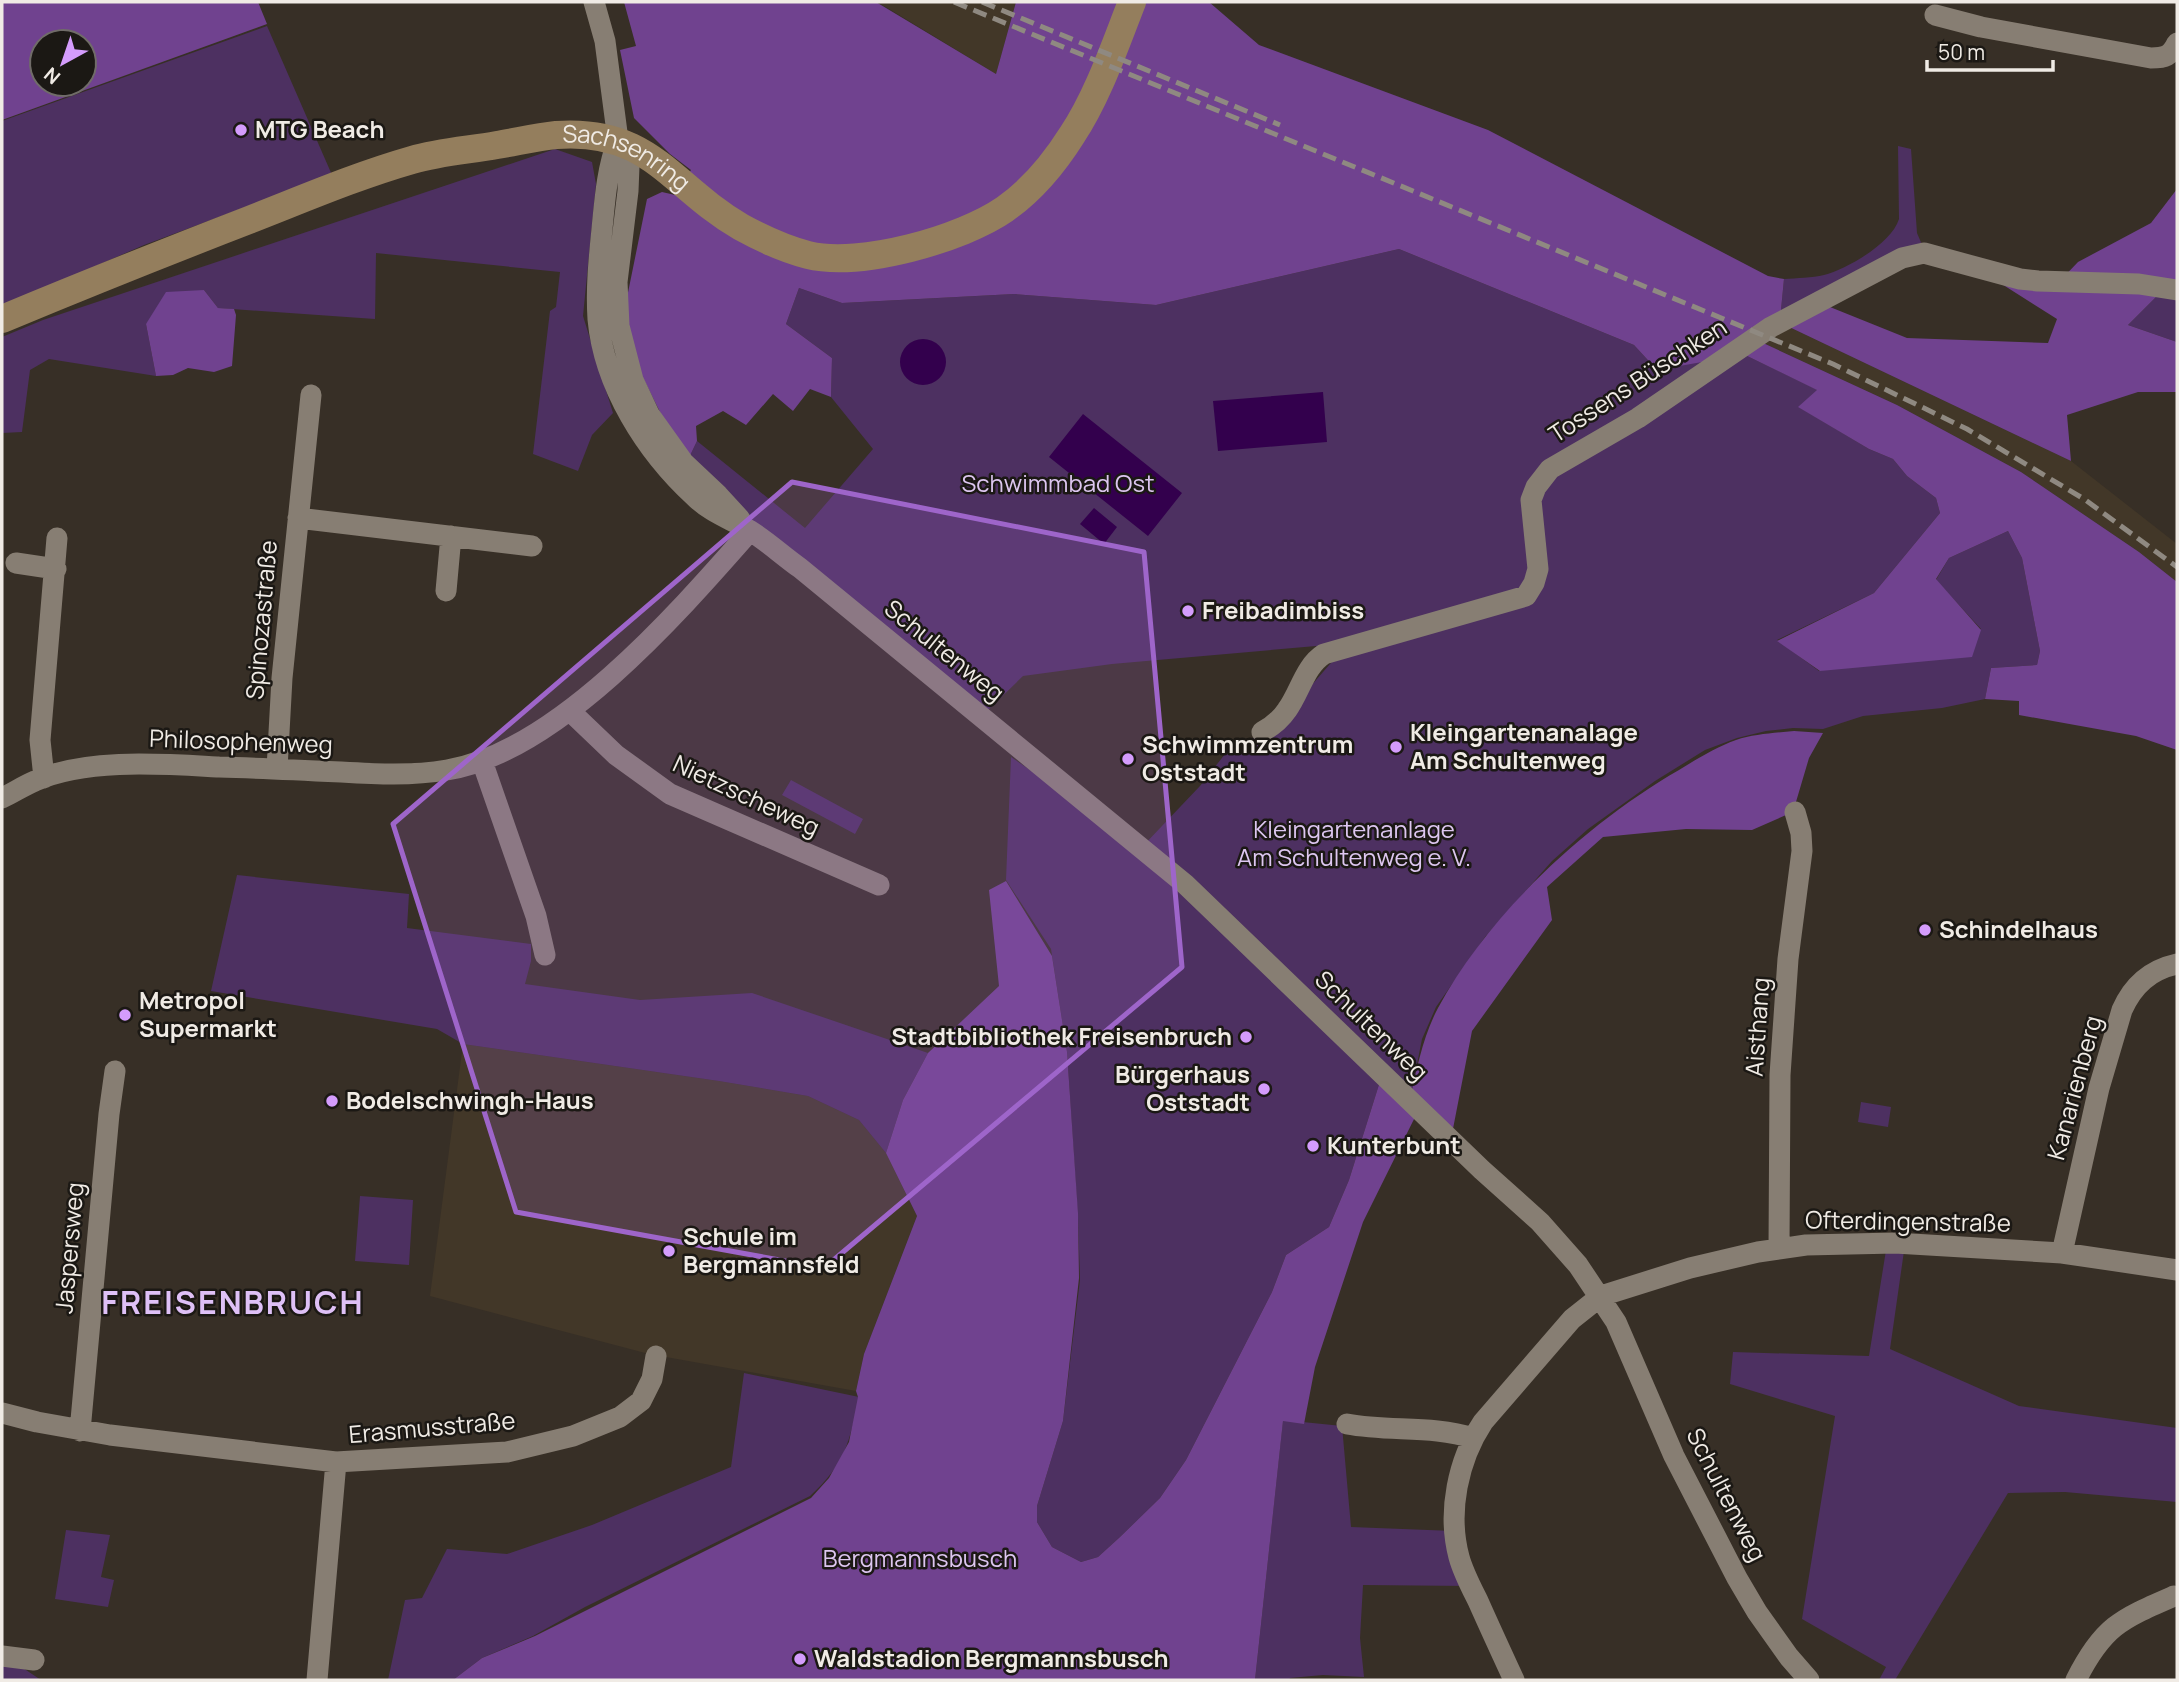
<svg xmlns="http://www.w3.org/2000/svg" width="2179" height="1682" font-family="Manrope,sans-serif">
<style>
.built{fill:#423728}
.green{fill:#4d3061}
.forest{fill:#70428f;fill-rule:evenodd}
.water{fill:#33004d}
.lines{fill:none;stroke-linecap:round;stroke-linejoin:round}
.street{stroke:#877e73;stroke-width:21}
.secondary{stroke:#947e5d;stroke-width:28}
.rail{stroke:#8f8981;stroke-width:5;stroke-dasharray:14 7;stroke-linecap:butt}
.marked{fill:#9e65ca;fill-opacity:0.2;stroke:#9e65ca;stroke-width:5;stroke-linejoin:round}
.poi-dot{fill:#d49cfc;stroke:#1b1814;stroke-width:2.5}
.labels{text-anchor:middle;stroke-width:5;stroke-linejoin:round;paint-order:stroke}
.poi-label{font-size:24px;font-weight:bold;fill:#f0ebe5;stroke:#1b1814;text-anchor:start}
.street-label{font-size:24px;fill:#f0ebe5;stroke:#1b1814}
.park-label{font-size:24px;fill:#ddc6f0;stroke:#1b1814}
.district-label{font-size:32px;font-weight:bold;letter-spacing:2px;fill:#dec0f6;stroke:#1b1814}
</style>
<rect width="100%" height="100%" fill="#372f26"/>
<path class="built" d="M876 2H1016L996 74 886 7Z
M1785 325 2071 461 2177 544V582L2139 552 2021 472 1897 405 1761 342Z
M463 1044 719 1081 808 1096 859 1120 886 1153 917 1216 864 1354 856 1391 649 1354 430 1296Z"/>
<path class="green" d="M267 26 332 175 144 245 2 307V121Z
M1898 146 1911 149 1917 233 1926 254 1780 320 1784 279C1797 278 1812 278 1824 275 1847 269 1892 243 1899 219Z
M555 149 592 162 596 184 583 316 613 413 592 435 578 471 533 454 550 311 556 307 560 272 376 253 375 319 218 308 204 290 146 324 156 376 49 359 30 370 22 432 2 433V337L43 320Z
M1399 249 1634 345 1657 370 1741 353 1818 390 1799 407 1869 449 1893 459 1907 476 1936 498 1940 513 1874 593 1777 640 1819 671 1981 629 1936 580 1949 558 2008 531 2022 558 2040 651 2037 665 1991 668 1985 699 1942 708 1863 716 1823 729 1793 728 1766 731 1737 738 1705 750 1655 781 1588 829 1552 861 1485 937 1436 1007 1422 1039 1410 1099 1382 1075 1349 1180 1329 1227 1286 1255 1272 1292 1186 1460 1160 1498 1120 1537 1098 1557 1081 1562 1052 1547 1037 1522V1506L1063 1421 1080 1280 1078 1218 1067 1052 1051 949 1006 880 1011 757 1142 847 1200 786 1225 754 1275 727 1337 656 1316 646 1112 664 1023 676 983 715 874 628 686 464 697 441 805 528 873 449 831 397 832 358 786 324 799 288 842 303 1014 294 1156 305Z
M2159 294 2177 298V342L2128 325Z
M791 780 863 819 855 834 782 795Z
M237 875 409 894 407 928 531 944V961L525 984 640 1000 752 993 928 1053 903 1100 886 1153 859 1120 808 1096 719 1081 463 1044 437 1029 211 991Z
M1861 1102 1891 1107 1888 1127 1858 1122Z
M360 1196 413 1200 409 1265 355 1261Z
M1887 1244H1905L1890 1349 2019 1406 2177 1428V1502L2065 1492 2008 1493 1895 1680H1879L1886 1667 1802 1619 1835 1416 1730 1384 1733 1352 1869 1356Z
M744 1373 859 1397C849 1443 846 1463 810 1496L585 1607 533 1636 482 1658 453 1680H388L405 1600 422 1598 447 1549 507 1554 592 1525 731 1467Z
M1283 1420 1342 1426 1351 1527 1454 1531 1471 1586 1363 1585 1360 1638 1364 1677 1323 1675 1290 1678 1289 1680H1255Z
M66 1530 110 1535 101 1577 114 1580 108 1607 55 1599Z
M2 1666 23 1668 41 1680H2Z"/>
<path class="forest" d="M5 2H258L267 24 2 120V3ZM84 42V84H42V42Z
M624 2H876L996 74 1016 2H1209L1259 45 1488 130 1768 276 1784 279 1780 320 1719 359 1657 370 1634 345 1399 249 1156 305 1014 294 842 303 799 288 786 324 832 358 831 397 810 389 793 411 773 394 746 425 723 411 696 426 697 441 686 464 620 332 647 199 662 192 675 195 691 170 670 154 634 118 620 50 636 46Z
M2177 189V298L2159 294 2128 325 2177 342V392H2138L2067 415 2071 461 1785 325 1825 305 1907 338 2048 343 2057 319 1986 274 2056 285 2078 262 2151 223Z
M204 290 218 308 234 309 236 315 232 366 214 372 188 368 173 375 156 376 146 324 166 292Z
M1761 342 1897 405 2021 472 2139 552 2177 582V750L2136 736 2019 715V701L1985 699 1991 668 2037 665 2040 651 2022 558 2008 531 1949 558 1936 579 1981 630 1972 657 1820 671 1777 641 1874 593 1940 513 1936 498 1907 476 1893 459 1869 449 1798 407 1817 390 1741 353Z
M1794 731 1823 733 1809 758 1793 812 1752 830 1686 829 1603 837 1547 887 1552 920 1472 1031 1451 1139 1419 1109 1363 1222 1315 1367 1304 1424 1283 1421 1255 1680H453L482 1658 535 1636 811 1498 829 1478 849 1442 858 1397 856 1391 864 1354 917 1216 886 1153 903 1100 928 1053 999 986 989 890 1006 881 1052 956 1067 1052 1078 1213 1079 1278 1063 1421 1037 1506V1522L1052 1547 1081 1562 1098 1557 1120 1537 1160 1498 1186 1460 1272 1292 1286 1255 1329 1227 1349 1180 1382 1075 1410 1099C1417 1068 1423 1036 1438 1008 1489 913 1587 823 1679 770 1697 759 1716 747 1736 740 1754 734 1775 733 1794 731Z"/>
<path class="water" d="M900 362a23 23 0 1 1 46 0a23 23 0 1 1-46 0Z
M1323 392 1327 442 1218 451 1213 401Z
M1083 414 1182 493 1148 536 1049 457Z
M1094 508 1117 527 1104 544 1080 524Z"/>
<g class="lines">
<path class="street" d="M594 2 605 41 618 140 629 166 628 191 617 282 619 326 633 380 649 414 684 463 718 495 740 519
M1935 15 1981 27 2151 58C2165 58 2171 56 2177 43
M618 140C607 169 605 198 602 229 599 259 596 288 598 319 604 386 646 452 695 497 710 512 730 519 749 530 767 541 783 556 800 568L1185 884 1482 1170 1540 1222 1578 1265 1616 1322 1674 1456 1737 1578 1757 1612 1789 1657 1809 1680
M298 518 532 546
M16 563 56 569
M446 591 451 536
M570 711 616 755 670 794 879 885
M1262 732C1271 727 1281 719 1287 710 1300 692 1305 666 1324 654L1526 596 1534 583 1538 569 1531 500 1536 487 1550 469 1638 418 1771 327 1902 258 1924 253 2020 279 2038 281 2139 284 2177 290
M482 761 536 916 545 955
M277 769 282 678 311 395
M44 778 40 740 57 538
M2 798C13 793 23 786 35 781 86 758 163 764 219 767 259 768 300 770 341 772 375 774 412 776 447 770 557 752 678 613 750 531
M1779 1248 1780 1075 1788 959 1802 851 1801 833 1795 812
M2062 1253 2099 1088 2122 1010C2133 985 2150 970 2177 964
M2 1413 37 1422 110 1435 336 1462 507 1452 573 1436 620 1417 641 1401 652 1379 656 1356
M1347 1424C1389 1432 1432 1425 1473 1438
M80 1431 109 1114 115 1071
M2 1656 34 1660
M317 1680 336 1462
M1514 1680C1502 1654 1490 1628 1478 1601 1471 1587 1463 1572 1459 1557 1447 1512 1458 1460 1483 1422L1572 1319 1601 1296 1690 1268 1758 1252 1806 1245 1895 1243 2062 1253 2177 1270
M2076 1680C2103 1626 2121 1619 2174 1596"/>
<path class="secondary" id="s1" d="M2 319C84 285 166 252 249 220 303 199 356 176 412 160 439 152 469 150 497 145 516 142 536 137 556 135 651 128 670 186 741 227 761 238 785 249 808 255 860 268 962 239 1005 209 1032 190 1055 162 1072 135 1098 96 1115 45 1132 2"/>
<path class="rail" d="M954 2 1833 364 1967 429 2084 499 2177 567
M982 2 1280 125"/>
</g>
<path class="marked" d="M792 482 1144 552 1182 967 824 1268 516 1212 393 824Z"/>
<g class="poi-dot">
<circle cx="241" cy="130" r="7"/>
<circle cx="1188" cy="611" r="7"/>
<circle cx="1396" cy="747" r="7"/>
<circle cx="1128" cy="759" r="7"/>
<circle cx="1925" cy="930" r="7"/>
<circle cx="125" cy="1015" r="7"/>
<circle cx="1246" cy="1037" r="7"/>
<circle cx="1264" cy="1089" r="7"/>
<circle cx="332" cy="1101" r="7"/>
<circle cx="1313" cy="1146" r="7"/>
<circle cx="669" cy="1251" r="7"/>
<circle cx="800" cy="1659" r="7"/>
</g>
<g class="labels">
<g class="poi-label">
<text x="255" y="138">MTG Beach</text>
<text x="1202" y="619">Freibadimbiss</text>
<text x="1410" y="741">Kleingartenanalage<tspan x="1410" dy="28">Am Schultenweg</tspan></text>
<text x="1142" y="753">Schwimmzentrum<tspan x="1142" dy="28">Oststadt</tspan></text>
<text x="1939" y="938">Schindelhaus</text>
<text x="139" y="1009">Metropol<tspan x="139" dy="28">Supermarkt</tspan></text>
<text x="1232" y="1045" text-anchor="end">Stadtbibliothek Freisenbruch</text>
<text x="1250" y="1083" text-anchor="end">Bürgerhaus<tspan x="1250" dy="28">Oststadt</tspan></text>
<text x="346" y="1109">Bodelschwingh-Haus</text>
<text x="1327" y="1154">Kunterbunt</text>
<text x="683" y="1245">Schule im<tspan x="683" dy="28">Bergmannsfeld</tspan></text>
<text x="814" y="1667">Waldstadion Bergmannsbusch</text>
</g>
<g class="street-label">
<text dy="8" stroke="none"><textPath href="#s1" startOffset="662">Sachsenring</textPath></text>
<text transform="translate(1638 381) rotate(-33)" y="8">Tossens Büschken</text>
<text transform="translate(262 620) rotate(-85)" y="8">Spinozastraße</text>
<text transform="translate(944 651) rotate(39)" y="8">Schultenweg</text>
<text transform="translate(241 742) rotate(2)" y="8">Philosophenweg</text>
<text transform="translate(746 796) rotate(25)" y="8">Nietzscheweg</text>
<text transform="translate(1371 1026) rotate(44)" y="8">Schultenweg</text>
<text transform="translate(1758 1027) rotate(-86)" y="8">Aisthang</text>
<text transform="translate(2075 1088) rotate(-75)" y="8">Kanarienberg</text>
<text transform="translate(1908 1222) rotate(1)" y="8">Ofterdingenstraße</text>
<text transform="translate(70 1248) rotate(-85)" y="8">Jaspersweg</text>
<text transform="translate(432 1428) rotate(-5)" y="8">Erasmusstraße</text>
<text transform="translate(1726 1495) rotate(63)" y="8">Schultenweg</text>
</g>
<g class="park-label">
<text x="1058" y="492">Schwimmbad Ost</text>
<text x="1354" y="838">Kleingartenanlage<tspan x="1354" dy="28">Am Schultenweg e. V.</tspan></text>
<text x="920" y="1567">Bergmannsbusch</text>
</g>
<g class="district-label">
<text x="233" y="1314">FREISENBRUCH</text>
</g>
</g>
<rect width="2179" height="1682" fill="none" stroke="#f0ebe5" stroke-width="7"/>
<g transform="translate(63 63) rotate(220)"><circle r="33" fill="#1b1814" stroke="#706c68" stroke-width="2"/>
<path d="M0-5L12 26L0 18L-12 26Z" fill="#d49cfc"/>
<text y="-10" font-size="19" font-weight="bold" text-anchor="middle" fill="#f0ebe5">N</text>
</g>
<path d="M1927 60v10h126v-10" fill="none" stroke="#f0ebe5" stroke-width="3.5"/>
<text x="1938" y="60" font-size="21" fill="#f0ebe5" stroke="#1b1814" stroke-width="5" paint-order="stroke">50 m</text>
</svg>
